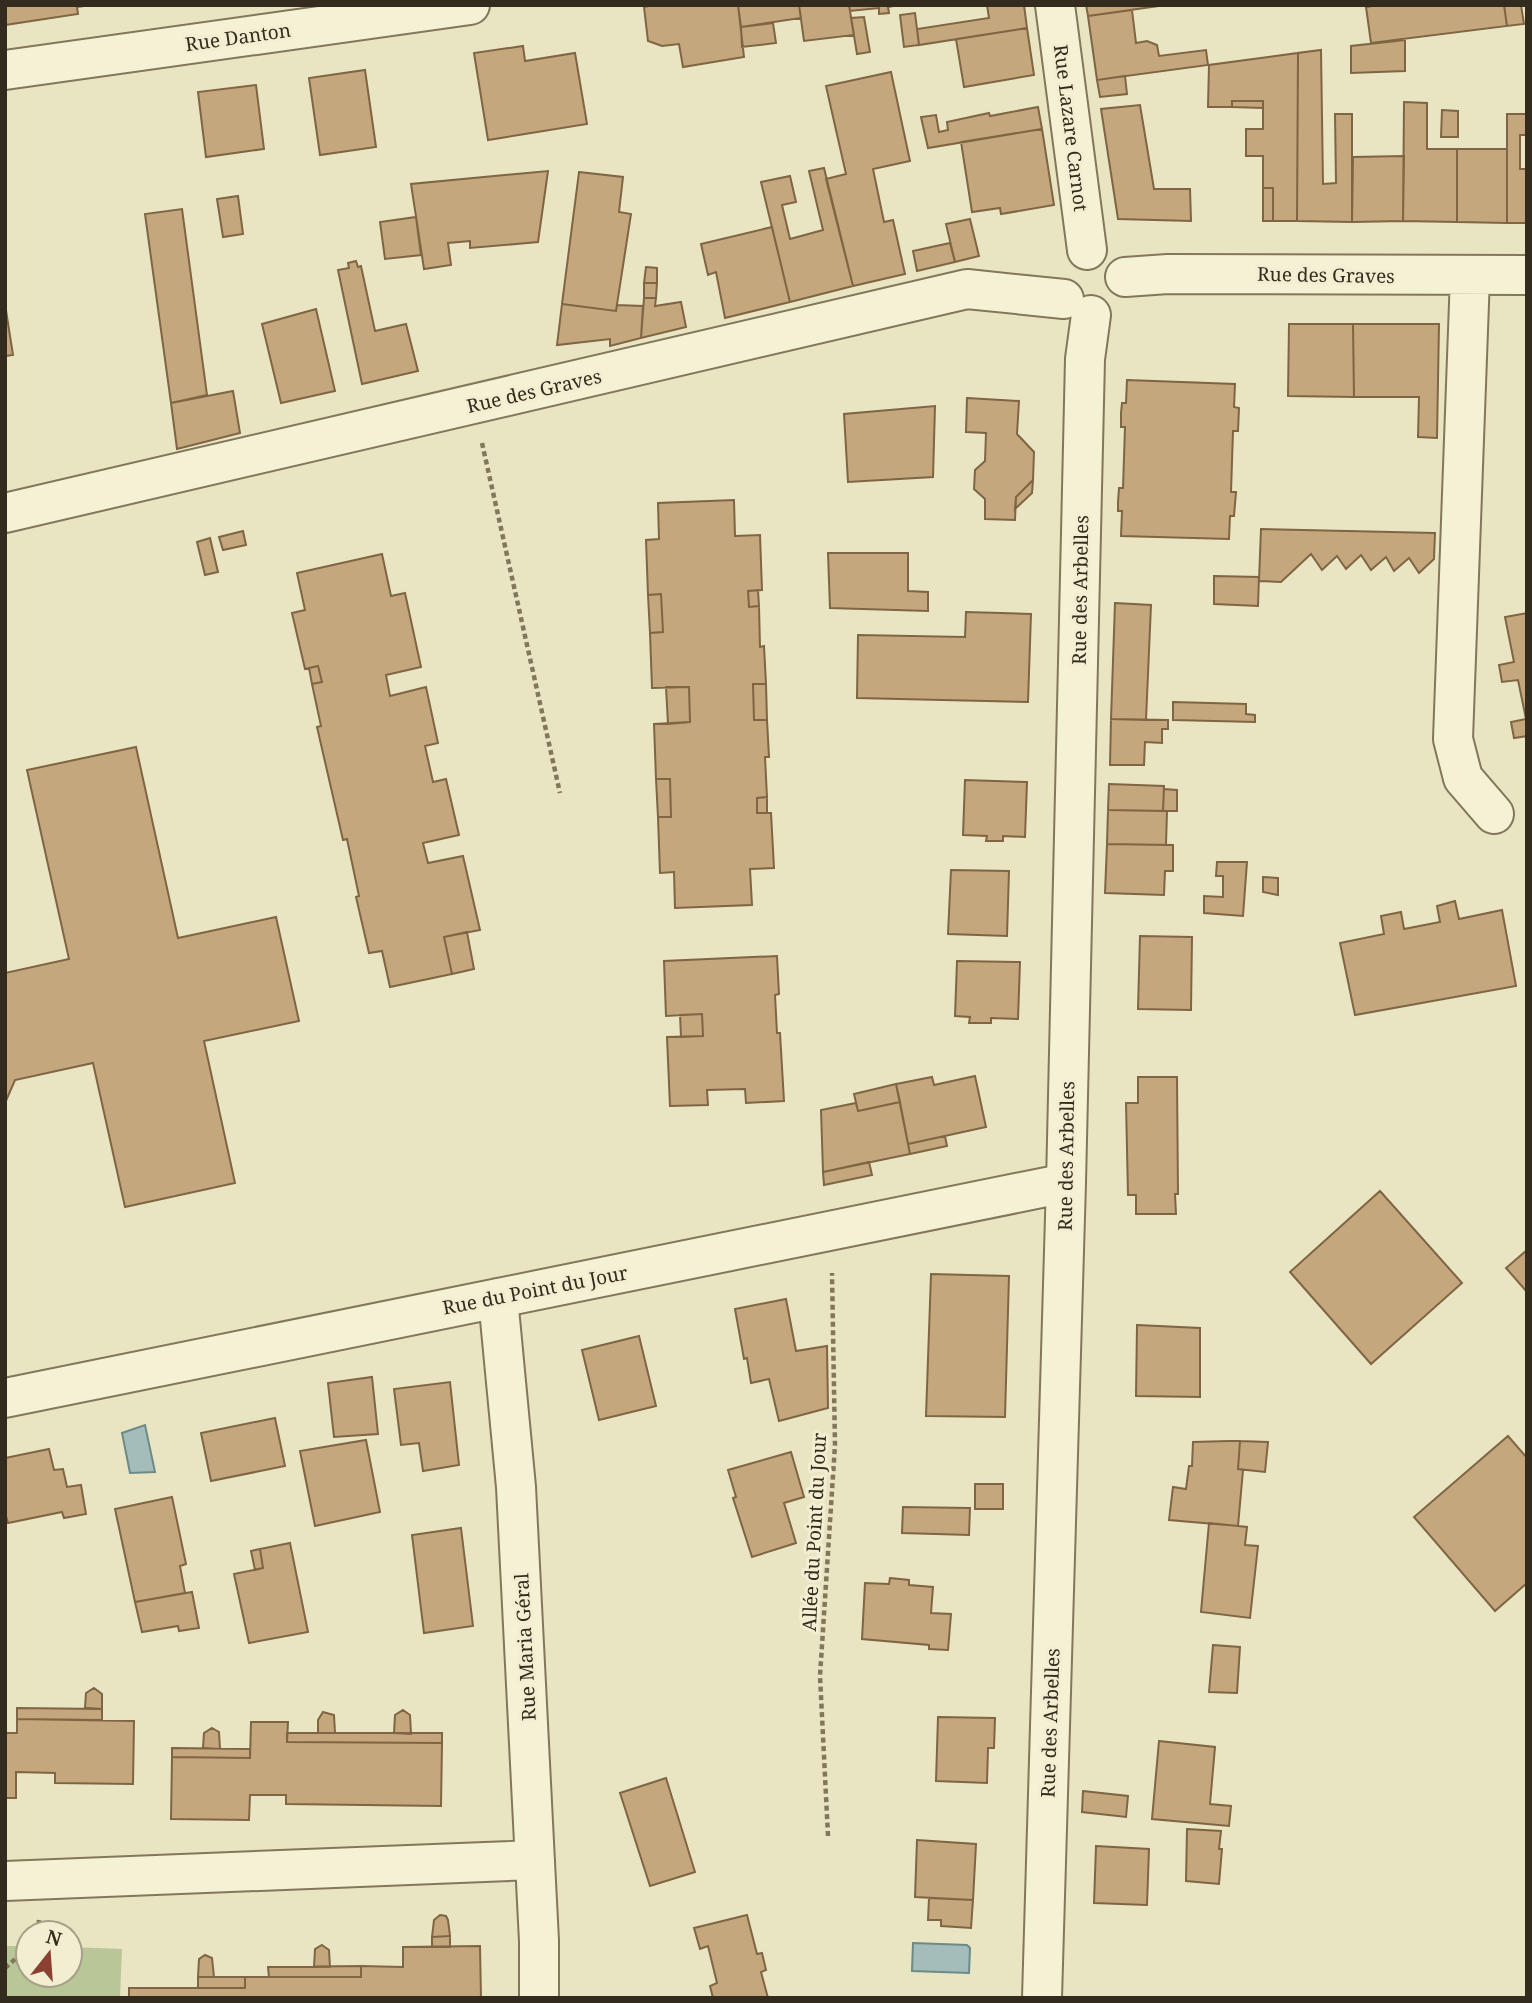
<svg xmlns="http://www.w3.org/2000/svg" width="1532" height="2003" font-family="'Noto Serif',serif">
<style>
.green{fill:#b9c698}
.water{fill:#a4bdba;stroke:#6c8a88;stroke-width:2}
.building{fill:#c4a77c;stroke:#7f6543;stroke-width:2}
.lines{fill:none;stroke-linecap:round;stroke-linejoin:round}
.minor-casing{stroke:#82775b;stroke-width:42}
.path{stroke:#82775b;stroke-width:4.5;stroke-dasharray:5 3.5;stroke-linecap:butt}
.minor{stroke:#f5f1d5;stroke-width:38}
.labels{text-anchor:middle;stroke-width:6;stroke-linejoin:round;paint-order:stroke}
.street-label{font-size:19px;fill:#332c1e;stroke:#f2eed1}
</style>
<rect width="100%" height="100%" fill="#e9e5c3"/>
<path class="green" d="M5 1946H28V1975H70V1947L122 1949 120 1998H5Z"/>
<path class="water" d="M145 1425 155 1472 130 1473 122 1433Z
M913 1943 967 1945 970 1948 969 1973 912 1971Z"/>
<path class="building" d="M5 5H91L77 7 78 14 5 25Z
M653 5H738L744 57 683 67 679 44 662 46 648 41 644 7Z
M738 5H799L801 18 741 27Z
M799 5H849L854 35 804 41Z
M849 5H899L888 7 889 13 879 14V8L850 11Z
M987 5H1024L1027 28 919 45 917 29 989 18Z
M1086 5H1166L1088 16Z
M1378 5H1504L1507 26 1371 43 1366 7Z
M1504 5H1521L1524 24 1507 26Z
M1132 10 1136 43 1147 41 1157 45 1159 56 1206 50 1208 65 1097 80 1088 16Z
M915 13 919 45 904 47 900 15Z
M864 17 870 52 857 54 851 18Z
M773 23 776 43 742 47 741 27Z
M1027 28 1034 75 964 87 956 39Z
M1405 40V71L1351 73V46Z
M523 46 525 61 575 53 587 124 488 140 474 53Z
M1321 50 1323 184 1336 183 1335 114H1352V222L1297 221 1298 53Z
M1298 53 1297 221H1273V188H1263V156H1246V129H1263V101H1232V107H1208L1209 65Z
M365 70 376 147 320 155 309 78Z
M891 72 910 161 873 169 884 222 893 220 905 274 853 286 826 179 846 174 826 86Z
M1125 76 1127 94 1100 97 1097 80Z
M256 85 264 149 206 157 198 92Z
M1232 101H1263V108L1232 107Z
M1404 102 1427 103V149H1457V222L1403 221Z
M1140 105 1154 189H1190L1191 221 1118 219 1101 109Z
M1038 107 1042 129 928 148 921 117 936 115 939 132 948 130 947 122 989 113 990 116Z
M1442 110 1458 111V137H1441Z
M1507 114H1527V135H1520V169H1527V223H1507Z
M1042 129 1054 205 1001 214 1000 208 972 212 961 142Z
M1457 149H1507V223L1457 222Z
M1404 156 1403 221 1352 222 1353 157Z
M824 168 853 286 790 302 761 182 790 176 796 202 782 205 790 239 823 230 809 171Z
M548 171 538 242 470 248V241L448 243 451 265 424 269 411 184Z
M579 172 623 177 619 212 631 214 616 311 562 304Z
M1263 188H1273V221H1263Z
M238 196 243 234 223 237 217 199Z
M182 209 207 395 171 403 145 214Z
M416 217 421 255 385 259 380 222Z
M970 219 979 256 955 262 946 224Z
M772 227 790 302 725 318 716 272 708 275 701 244Z
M950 243 955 262 917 271 913 251Z
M356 261 358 267 361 266 375 331 406 324 418 371 362 384 338 270 349 268 348 263Z
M646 267 657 268V283H644Z
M644 283H657L656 298H644Z
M644 298H656L655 306 681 302 686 327 641 338Z
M5 304 13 355 5 356Z
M562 304 616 311 617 305 643 306 641 338 610 346V339L557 345Z
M316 309 335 391 281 403 262 324Z
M1289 324H1353L1354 397 1288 396Z
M1353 324H1439L1437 438 1418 437 1419 397H1354Z
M1127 380 1235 384 1234 407 1239 408 1238 431H1233L1231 492H1236L1234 516H1230L1229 539 1121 536 1122 511H1118V502L1119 488H1123L1125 427H1121V413L1122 403H1126Z
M233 391 240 433 177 449 171 403Z
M967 398 1019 401 1017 434 1034 452 1033 480 1016 497 1015 520 985 519V499L974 489 975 470 985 461 986 433 966 432Z
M935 406 933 477 848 482 844 414Z
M1033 480 1032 493 1015 509 1016 497Z
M734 500 735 536 760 535 762 590 748 591 749 607 759 606 760 647 764 646 766 684H753L754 720H767L769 757H765L767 797 757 798V813H771L774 868 750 869 752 905 675 908 674 872 660 873 658 817H671L670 779H656L654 724 690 722 689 687 652 688 650 633 663 632 661 594 648 595 646 540 659 539 658 503Z
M1261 529 1435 533 1434 559 1419 573 1409 558 1394 571 1386 557 1371 570 1361 555 1346 569 1337 556 1322 570 1311 554 1281 582 1259 581Z
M243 531 246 545 223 550 219 537Z
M210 538 218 572 205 575 197 542Z
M828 553H908V591L928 592V611L830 608Z
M382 554 391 596 405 593 421 667 386 675 390 696 426 687 438 743 425 746 433 782 446 779 459 835 423 843 428 863 463 856 480 930 444 937 452 974 390 987 382 951 369 953 356 897 359 896 347 839 343 840 317 727 321 726 312 684 322 682 318 666 305 669 292 613 305 610 297 573Z
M1214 576 1259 577 1258 606 1214 604Z
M758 590 759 606 749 607 748 591Z
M661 594 663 632 650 633 648 595Z
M1115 603 1151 605 1146 720 1111 719Z
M966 612 1031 614 1028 702 857 698 858 635 965 637Z
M1527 613V736L1514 738 1511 722 1526 719 1518 680 1502 682 1499 665 1514 662 1505 617Z
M318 666 322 682 312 684 309 668Z
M753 684H766L767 720H754Z
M666 687H689L690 722 668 724Z
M1173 702 1246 704V714L1255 715V722L1173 720Z
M1111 719 1168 720V729H1162V743L1145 742 1144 765H1110Z
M136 747 178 938 276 917 299 1021 204 1041 235 1183 125 1207 93 1063 15 1080 5 1103V973L69 959 27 770Z
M656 779H670L671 817H658Z
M965 780 1027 782 1025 837 1003 836V841H986L987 836 963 835Z
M1109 784 1164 786 1163 811 1108 810Z
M1164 789 1177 790V811H1163Z
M767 797V813H757V798Z
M1108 810 1167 811 1166 845 1107 844Z
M1107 844 1173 845V871H1165L1164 895 1105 893Z
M1217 862H1247L1243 916 1204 913V896L1223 897V876H1216Z
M951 870 1009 871 1007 936 948 934Z
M1263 877 1278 878V895L1263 892Z
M1455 901 1459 919 1502 910 1516 986 1355 1015 1340 943 1384 934 1381 916 1401 912 1404 929 1440 922 1437 906Z
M467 932 474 969 452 974 444 937Z
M1140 936 1192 937 1191 1010 1138 1009Z
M777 956 779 994 775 995 777 1033H780L784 1101 746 1103 745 1089 707 1090 708 1105 670 1106 667 1037 703 1036 702 1014 666 1016 664 961Z
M957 961 1020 962 1018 1019 991 1018V1023H969L970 1017 955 1016Z
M702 1014 703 1036 681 1037 680 1015Z
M975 1076 986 1127 908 1144 896 1084 932 1077 934 1085Z
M1138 1077H1177L1178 1194H1175L1176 1214H1136V1195H1128L1126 1103H1138Z
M896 1084 900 1102 858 1111 854 1094Z
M900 1102 910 1154 823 1172 821 1110 856 1103 858 1111Z
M945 1136 947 1146 910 1154 908 1144Z
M869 1162 872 1175 824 1185 823 1172Z
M1380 1191 1462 1283 1371 1364 1290 1272Z
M1527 1250V1292L1506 1268Z
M931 1274 1009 1276 1005 1417 926 1416Z
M786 1299 796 1351 827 1346 828 1408 779 1421 769 1379 751 1383 747 1358 744 1359 735 1309Z
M1137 1325 1200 1328V1397L1136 1396Z
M639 1336 656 1406 599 1420 582 1350Z
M372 1377 378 1434 334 1437 328 1383Z
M450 1382 459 1465 423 1471 419 1443 401 1445 394 1389Z
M275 1418 285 1466 211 1481 201 1433Z
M1508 1436 1527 1458V1583L1495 1611 1414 1517Z
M366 1440 380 1512 315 1526 300 1451Z
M1229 1441H1240L1238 1469 1243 1470 1238 1526 1169 1520 1173 1487 1186 1489 1189 1466H1192L1193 1442Z
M1240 1441 1268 1442 1265 1472 1238 1469Z
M49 1449 54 1470 63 1469 67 1487 81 1485 86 1514 64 1518 62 1512 8 1523 5 1513V1458Z
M791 1452 804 1497 784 1503 796 1543 752 1557 733 1498 736 1497 728 1470Z
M975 1484H1003V1509H975Z
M172 1497 186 1564 180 1566 185 1593 135 1602 115 1509Z
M903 1507 970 1508 969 1535 902 1533Z
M1209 1523 1247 1527 1245 1545 1258 1546 1250 1618 1201 1612Z
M461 1528 473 1626 424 1633 412 1535Z
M290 1543 308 1632 249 1643 234 1574 263 1568 260 1549Z
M260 1549 263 1568 255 1570 251 1551Z
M890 1578 909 1580V1585L933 1587 931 1613 951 1614 948 1650 929 1649V1645L862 1639 865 1583 889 1584Z
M192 1592 199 1628 179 1631 178 1626 142 1632 135 1602Z
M1213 1645 1240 1647 1237 1693 1209 1692Z
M94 1688 102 1694V1709L85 1708 86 1693Z
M17 1708 102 1709V1720L17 1719Z
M403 1710 410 1715 411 1734 394 1733 395 1715Z
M323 1712 334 1715 335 1733H318V1720Z
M938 1717 995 1718 994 1748H988L987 1783 936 1781Z
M17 1719 134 1721 133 1784 55 1783V1773L16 1772V1798H5V1733H17Z
M251 1722H288L287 1742 442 1743 441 1806 286 1804V1795H250L249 1820 171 1819 172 1757 250 1758Z
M212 1728 219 1732 220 1749 203 1748 204 1733Z
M287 1733H442V1743L287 1742Z
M1159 1741 1215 1747 1210 1804 1231 1806 1229 1826 1152 1819Z
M172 1748 250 1749V1758L172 1757Z
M666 1778 695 1872 650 1886 620 1793Z
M1083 1791 1128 1796 1126 1817 1082 1812Z
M1187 1829 1221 1831 1219 1849H1222L1219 1884 1186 1881Z
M917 1840 976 1844 973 1900 915 1897Z
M1096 1846 1149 1849 1147 1905 1094 1903Z
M929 1898 973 1900 971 1928 941 1926V1920H928Z
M440 1915 446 1916 448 1920 450 1936 432 1937 434 1920Z
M747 1915 757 1954 762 1953 766 1970 761 1972 768 1998H713L710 1986 717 1983 708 1946 700 1949 694 1928Z
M450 1936V1947H432V1937Z
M322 1945 329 1950 330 1967H314L315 1949Z
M480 1946 481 1998H129V1988H245V1977H361V1966L403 1967V1947Z
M205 1955 212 1958 214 1977H198L199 1959Z
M361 1966V1977H269L268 1967Z
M198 1977H245V1988H198Z"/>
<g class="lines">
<g class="minor-casing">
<path id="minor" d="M1055 5 1087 250
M5 70 470 5
M1470 276 1453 739 1463 778 1494 814
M1125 277 1168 274 1527 275
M5 513 967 289 1064 299
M498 1298 516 1487 539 1941V1998
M5 1398 1066 1183
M5 1881 535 1860
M1042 1998 1066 1183 1085 359 1091 315"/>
</g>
<path class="path" d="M482 443 560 793
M828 1836 820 1676 835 1445 832 1273
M38 1933 39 1920
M5 1968 28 1948"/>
<use href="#minor" class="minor"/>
</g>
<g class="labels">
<g class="street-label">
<text transform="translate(238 37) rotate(-8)" y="7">Rue Danton</text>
<text transform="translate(1071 128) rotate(83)" y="7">Rue Lazare Carnot</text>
<text transform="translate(1326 275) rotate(1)" y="7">Rue des Graves</text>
<text transform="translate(534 391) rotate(-13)" y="7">Rue des Graves</text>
<text transform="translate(1080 590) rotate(-89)" y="7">Rue des Arbelles</text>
<text transform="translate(1066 1156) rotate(-89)" y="7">Rue des Arbelles</text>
<text transform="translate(535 1290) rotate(-11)" y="7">Rue du Point du Jour</text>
<text transform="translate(814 1532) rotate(-87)" y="7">Allée du Point du Jour</text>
<text transform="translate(525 1647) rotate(-93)" y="7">Rue Maria Géral</text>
<text transform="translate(1050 1723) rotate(-88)" y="7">Rue des Arbelles</text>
</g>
</g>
<rect width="1532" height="2003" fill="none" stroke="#332c1e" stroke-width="14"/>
<g transform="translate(49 1954) rotate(17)"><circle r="33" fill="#f2eed1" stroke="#a6a089" stroke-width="2"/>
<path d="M0-5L12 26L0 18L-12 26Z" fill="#8b4031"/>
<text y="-10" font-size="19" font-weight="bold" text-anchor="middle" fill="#332c1e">N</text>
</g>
</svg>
